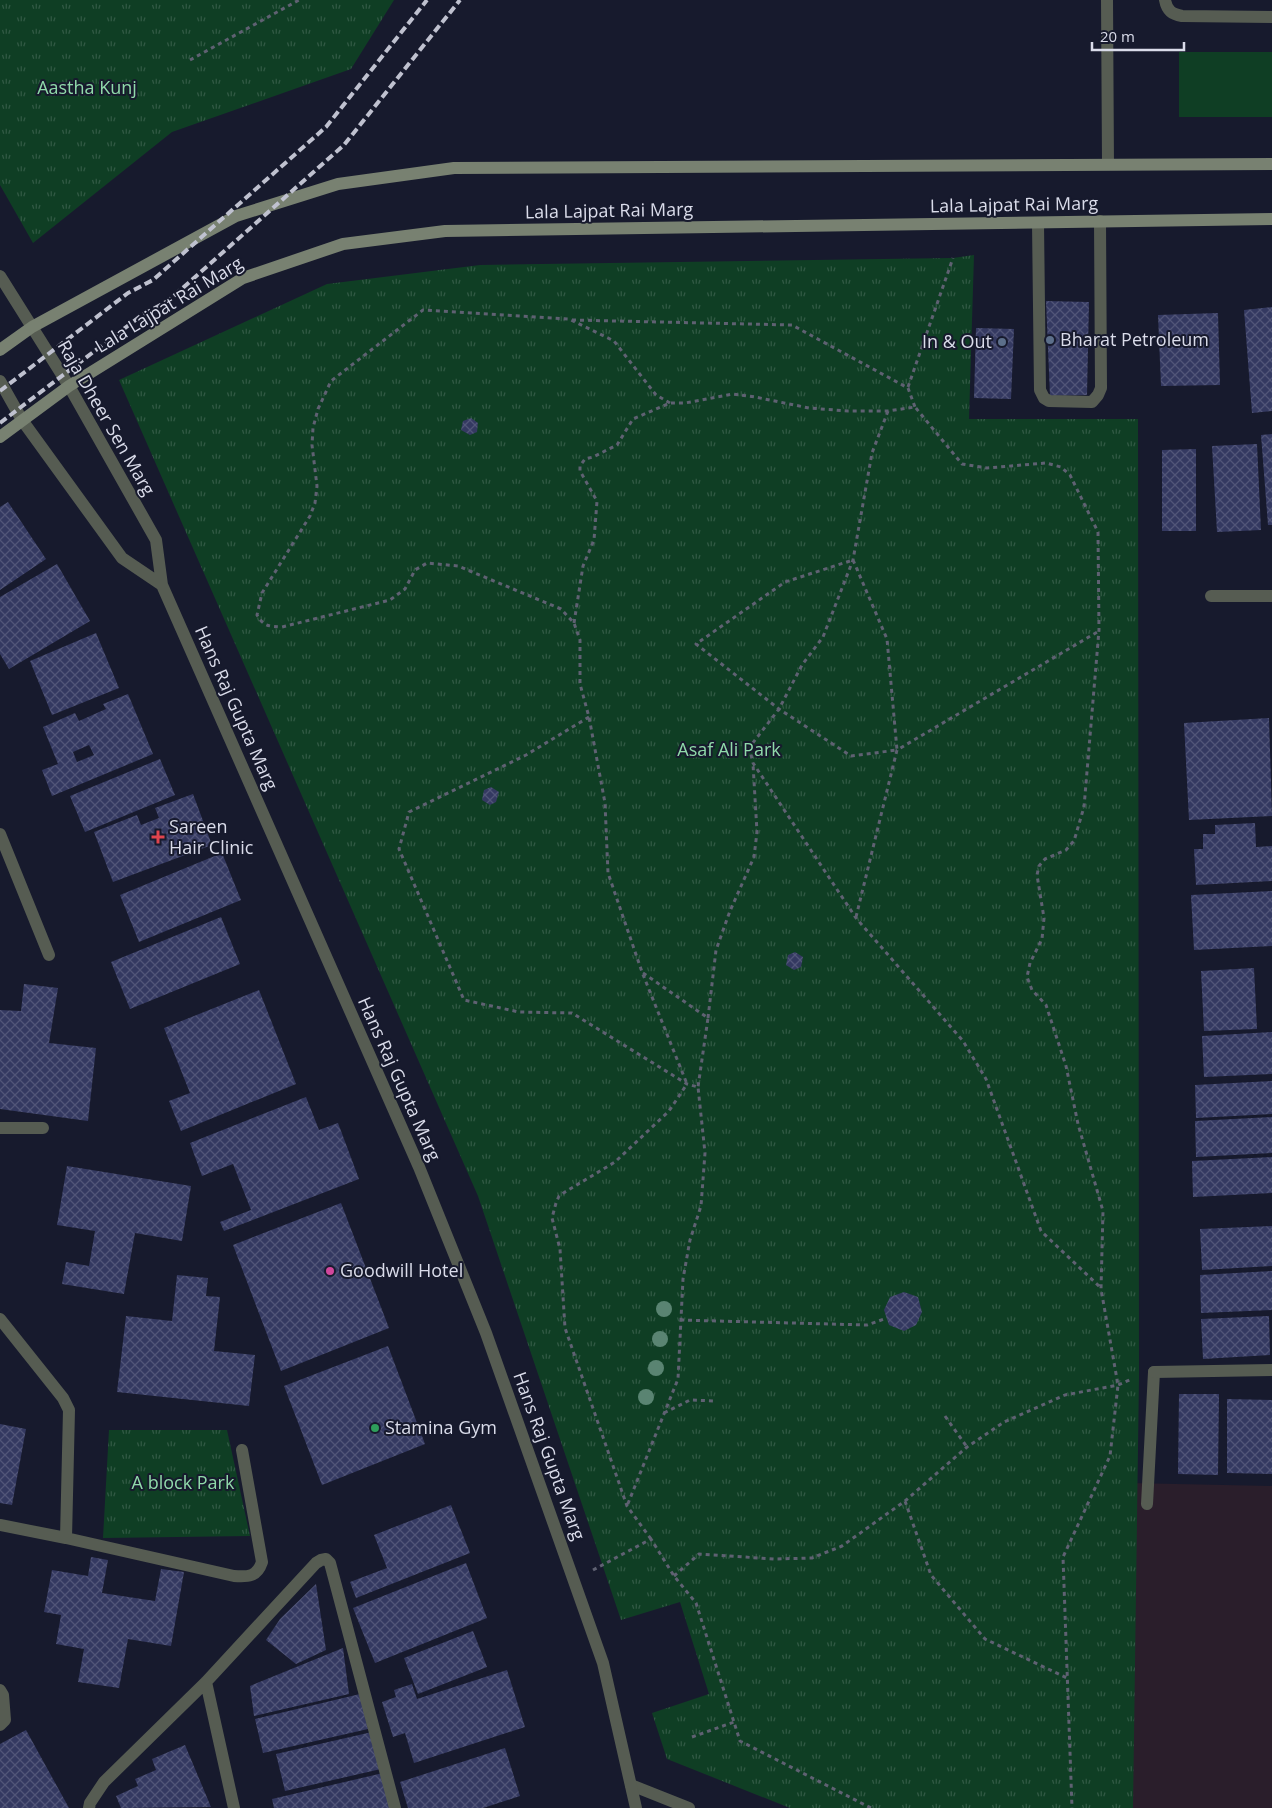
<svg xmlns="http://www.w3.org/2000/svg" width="1272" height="1808" font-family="'Open Sans',sans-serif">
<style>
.education{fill:#2a1e2b}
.green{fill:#0f3e24}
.park{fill:url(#park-tufts)}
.building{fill:url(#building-cross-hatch);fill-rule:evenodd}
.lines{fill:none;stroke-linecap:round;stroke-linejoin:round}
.path{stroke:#5f6172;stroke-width:3;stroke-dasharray:4 4;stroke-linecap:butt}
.service{stroke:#565c52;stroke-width:12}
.minor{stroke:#565c52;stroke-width:12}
.tertiary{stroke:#565c52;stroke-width:12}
.secondary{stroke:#788171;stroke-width:12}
.rail{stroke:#bfc1cf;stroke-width:4;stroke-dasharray:8 4;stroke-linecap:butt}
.tree{fill:#5a8472}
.service-dot{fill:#5c6f8a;stroke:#171a2d;stroke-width:2}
.health-dot{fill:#e0444e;stroke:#171a2d;stroke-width:2}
.hotel-dot{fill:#d1479c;stroke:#171a2d;stroke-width:2}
.leisure-dot{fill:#2e9e5b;stroke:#171a2d;stroke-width:2}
.labels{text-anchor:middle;stroke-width:4;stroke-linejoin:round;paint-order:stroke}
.park-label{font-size:18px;fill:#90daaa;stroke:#171a2d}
.street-label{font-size:18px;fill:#dadcea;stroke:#171a2d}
.poi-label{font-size:18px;fill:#dadcea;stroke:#171a2d;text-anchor:start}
</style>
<defs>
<pattern id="park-tufts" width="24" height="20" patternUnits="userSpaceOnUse" patternTransform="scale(1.25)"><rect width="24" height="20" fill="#0f3e24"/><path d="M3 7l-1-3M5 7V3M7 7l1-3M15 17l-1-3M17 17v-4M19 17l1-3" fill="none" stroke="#315944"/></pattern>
<pattern id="building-cross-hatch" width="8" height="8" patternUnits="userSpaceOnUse" patternTransform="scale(1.25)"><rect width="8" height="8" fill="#343961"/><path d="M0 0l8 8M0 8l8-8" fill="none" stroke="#515578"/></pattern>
</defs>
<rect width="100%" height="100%" fill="#171a2d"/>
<path class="education" d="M1129 1483 1272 1486V1808H1122Z"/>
<path class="green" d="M1179 52H1272V117H1179Z"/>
<path class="park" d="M0 0H394L351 69 172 132 33 243 0 185Z
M974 255 969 419H1138L1139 1376 1133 1808H790L667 1759 652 1713 709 1694 680 1602 621 1620 478 1196 119 380 327 284 480 265 953 258Z
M109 1430H227L250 1536 103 1538Z"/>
<path class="building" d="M1046 301 1089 302 1087 395 1050 396Z
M1272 307V411L1252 413 1244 310Z
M1218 313 1220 385 1161 386 1158 315Z
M976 328 1014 329 1011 399 974 398Z
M471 418 478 423 477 432 470 435 461 430 463 421Z
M1272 434V525H1268L1261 435Z
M1257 444 1261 530 1217 532 1212 446Z
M1196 449V531H1162V450Z
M8 502 46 559 0 590V507Z
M57 564 90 621 9 669 0 654V597Z
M96 633 119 688 52 715 30 661Z
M128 694 153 754 52 796 42 770 58 764 43 727 75 713 79 721 106 709 103 704ZM89 745 94 755 77 762 73 752Z
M1269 718 1272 816 1189 820 1184 723Z
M160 759 175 795 85 832 70 796Z
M491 787 499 792 496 802 490 805 482 800 484 790Z
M193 794 212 845 113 882 94 832 137 815 141 825 159 818 155 808Z
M1255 823 1256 847 1272 846V881L1196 885 1194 849H1203V834H1215V825Z
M222 853 241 900 139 942 120 895Z
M1272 891V946L1194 950 1191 895Z
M221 917 240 964 130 1009 111 962Z
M795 952 803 957 801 967 794 970 786 965 788 955Z
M1254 968 1257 1029 1204 1031 1201 971Z
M24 984 58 988 49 1043 96 1048 88 1121 0 1109V1010L21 1011Z
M259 990 296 1084 181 1131 169 1101 190 1093 164 1028Z
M1272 1032V1074L1204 1077 1202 1036Z
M1272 1081V1114L1196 1118 1195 1085Z
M306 1097 319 1130 338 1123 359 1179 224 1231 220 1222 251 1210 233 1164 202 1176 190 1143Z
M1272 1117V1153L1196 1157 1195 1121Z
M1272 1157V1193L1193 1197 1192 1161Z
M67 1166 191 1186 182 1241 135 1233 124 1294 62 1284 66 1262 89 1266 95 1231 57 1225Z
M341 1203 389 1328 281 1371 233 1245Z
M1272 1226V1266L1202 1270 1200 1229Z
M1272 1271V1310L1201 1313 1200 1275Z
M177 1275 208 1278 206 1296 220 1297 214 1351 255 1355 249 1406 117 1392 126 1316 172 1321Z
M904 1292 918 1297 922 1312 916 1325 904 1331 889 1325 884 1310 890 1297Z
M1269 1316 1270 1355 1203 1359 1201 1319Z
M388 1346 425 1444 322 1485 284 1386Z
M1179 1394H1219L1218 1475 1178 1474Z
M1227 1399 1272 1400V1474L1227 1473Z
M0 1424 26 1429 12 1505 0 1503Z
M451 1505 470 1553 356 1598 350 1582 387 1568 374 1535Z
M91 1557 108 1560 102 1593 155 1601 161 1569 184 1572 171 1646 128 1639 119 1688 78 1682 84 1649 56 1644 61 1615 44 1612 52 1570 88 1576Z
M466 1563 487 1618 375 1663 353 1608Z
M316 1584 326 1650 296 1664 266 1640 280 1619Z
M473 1631 487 1667 418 1694 404 1658Z
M343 1648 349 1694 254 1716 250 1686Z
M507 1670 525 1727 414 1763 405 1733 393 1737 382 1702 396 1697 394 1690 412 1684 417 1699Z
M360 1694 368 1729 263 1753 255 1719Z
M26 1730 69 1808H0V1744Z
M372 1732 381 1769 285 1791 276 1754Z
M185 1745 211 1807 121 1808 116 1796 138 1786 135 1779 156 1770 152 1759Z
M505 1748 520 1796 483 1808H408L400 1782Z
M383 1773 391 1808H274L272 1799Z"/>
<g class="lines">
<path class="path" d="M190 60 299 0
M572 320 792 325 908 388 915 407
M908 387 953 258
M670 403 656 395 614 341 569 319 423 310 331 381 318 409 313 428 312 445 317 486 315 503 310 516 262 593 257 615C264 627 269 626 282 627L390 600 405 589 415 570 427 563 458 566 561 609 574 623 580 640V684L589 717 605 803 608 873 642 972 687 1084
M888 411 872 453 853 560 823 637 802 665 779 709 752 744 750 751 753 763 856 918 963 1041 986 1079 1041 1231 1101 1288
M853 560 887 639 897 750 851 756 779 709 696 644 785 582Z
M574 623 583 566 594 540 597 501 580 471V466L585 459 593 457 617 445 633 419 670 403H685L733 394 755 397 809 408 848 411H888L915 407 962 464 987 468 1046 463 1061 467 1070 475 1098 532 1099 630 1084 807 1074 841 1066 850 1045 859 1039 866 1037 875 1044 918 1042 939 1030 963 1027 977 1032 990 1046 1005 1066 1066 1078 1124 1103 1211 1101 1289 1118 1385 1110 1456 1063 1557 1072 1808
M589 717 526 755 409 812 399 849 464 1000 519 1012 572 1013 687 1084 698 1087 705 1153 701 1206 690 1240 683 1279 678 1379 627 1506
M856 917 897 750 1099 631
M643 973 708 1018 698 1087
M708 1018 716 950 730 911 754 857 757 832 753 764
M680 1320 867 1325 887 1318
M664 1413 690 1400 714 1401
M945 1416 967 1447
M905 1501 931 1575 985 1639 1067 1678
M651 1539 627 1506 565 1328 560 1249 552 1218 556 1203 559 1196 565 1192 615 1162 669 1111 687 1084
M593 1570 651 1539 674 1576 696 1603 740 1741 871 1808
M674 1576 699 1554 774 1559 812 1558 842 1546 905 1501 967 1447 1004 1422 1065 1395 1118 1385 1132 1379
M692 1737 734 1722"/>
<path class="service" d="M1107 0 1108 164
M1165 0C1167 11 1172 14 1182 16L1272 17
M1038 223 1040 390 1044 398 1049 401 1092 402 1098 395 1101 388 1100 221
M0 834 49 955
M1147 1504 1154 1372"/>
<path class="minor" d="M1211 596H1272
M0 1128H43
M0 1319 63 1398 69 1410 66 1538 234 1576C248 1577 257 1577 262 1562L242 1450
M1154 1372 1272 1370
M0 1525 66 1538
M206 1682 234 1808
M0 1690 3 1695 5 1720 0 1725
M631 1785 689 1808
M89 1808 90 1803 104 1782 206 1682 316 1563 321 1560 326 1559 330 1563 395 1808"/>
<path class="tertiary" d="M0 276 69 386 156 540 162 585
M0 381 22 420 122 558 162 585 419 1167 486 1333 603 1663 636 1808"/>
<path class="secondary" d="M0 350 32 327 236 216 338 184 454 168 1272 164
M0 437 69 386 243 278 343 244 445 231 1272 219"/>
<path class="rail" d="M0 391 128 293 153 280 326 127 427 0
M0 423 142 315 168 301 344 145 460 0"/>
</g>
<g class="tree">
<circle cx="664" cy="1309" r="8"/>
<circle cx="660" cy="1339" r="8"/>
<circle cx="656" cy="1368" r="8"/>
<circle cx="646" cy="1397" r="8"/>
</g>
<g class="service-dot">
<circle cx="1050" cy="340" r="5"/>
<circle cx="1002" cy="342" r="5"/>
</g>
<path class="health-dot" d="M155.5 829.5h5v5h5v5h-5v5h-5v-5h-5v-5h5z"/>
<circle class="hotel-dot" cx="330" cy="1271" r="5"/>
<circle class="leisure-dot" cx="375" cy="1428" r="5"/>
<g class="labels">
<g class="park-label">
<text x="87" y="94">Aastha Kunj</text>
<text x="729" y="756">Asaf Ali Park</text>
<text x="183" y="1489">A block Park</text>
</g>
<g class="street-label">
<text transform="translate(1014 205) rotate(-1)" y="6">Lala Lajpat Rai Marg</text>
<text transform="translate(609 211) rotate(-1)" y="6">Lala Lajpat Rai Marg</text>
<text transform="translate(169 305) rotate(-31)" y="6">Lala Lajpat Rai Marg</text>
<text transform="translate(106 418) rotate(60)" y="6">Raja Dheer Sen Marg</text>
<text transform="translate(236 708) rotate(66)" y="6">Hans Raj Gupta Marg</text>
<text transform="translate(399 1079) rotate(66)" y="6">Hans Raj Gupta Marg</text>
<text transform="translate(549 1456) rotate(70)" y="6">Hans Raj Gupta Marg</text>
</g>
<g class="poi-label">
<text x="1060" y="346">Bharat Petroleum</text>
<text x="992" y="348" text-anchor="end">In &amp; Out</text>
<text x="169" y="833">Sareen<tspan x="169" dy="21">Hair Clinic</tspan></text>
<text x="340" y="1277">Goodwill Hotel</text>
<text x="385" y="1434">Stamina Gym</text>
</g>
</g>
<path d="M1092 42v8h92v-8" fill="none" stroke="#dadcea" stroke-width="2.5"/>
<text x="1100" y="42" font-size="15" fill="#dadcea" stroke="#171a2d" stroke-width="4" paint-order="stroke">20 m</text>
</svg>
